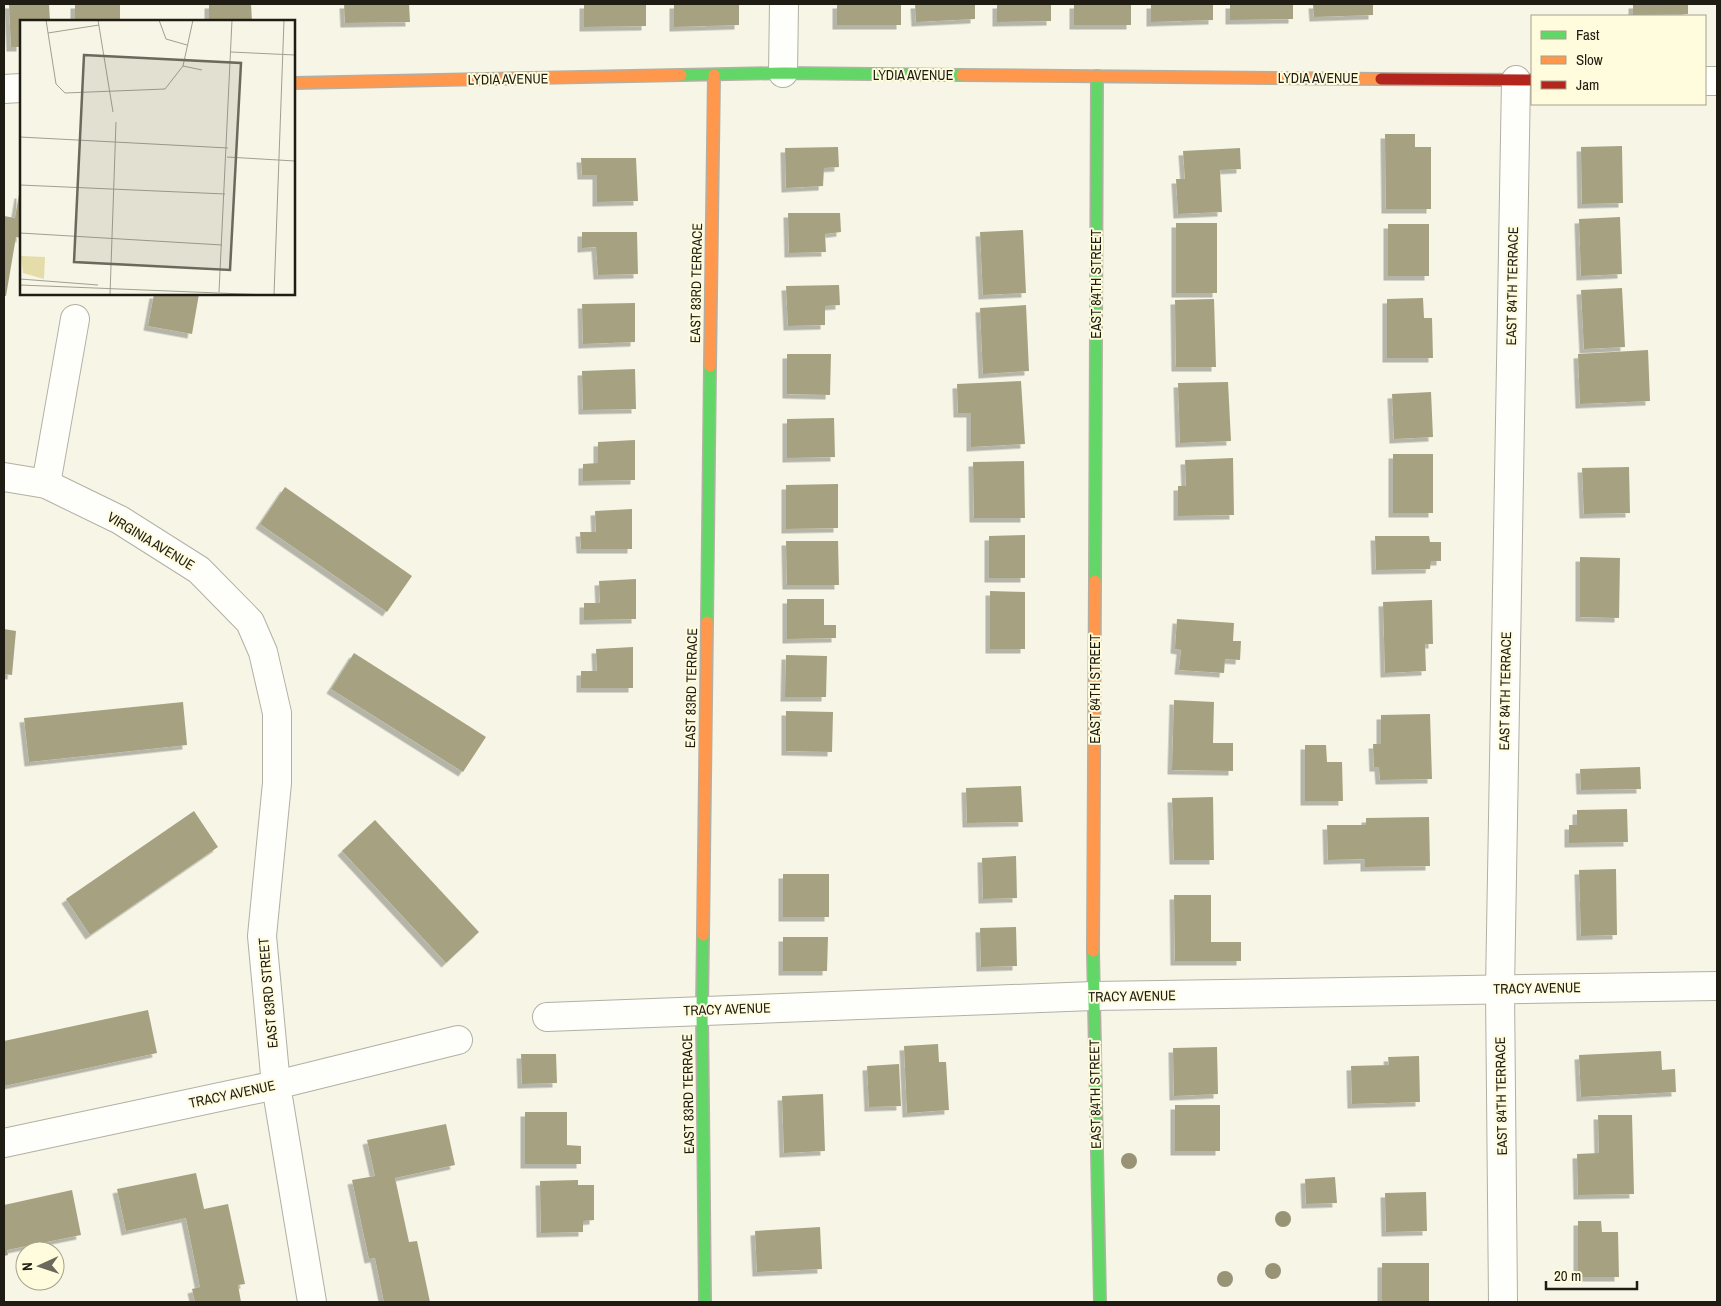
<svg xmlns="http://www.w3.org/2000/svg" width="1721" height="1306" font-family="'Archivo Narrow',sans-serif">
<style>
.building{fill:#a6a281;filter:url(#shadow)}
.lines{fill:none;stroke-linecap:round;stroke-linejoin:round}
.street-casing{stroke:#b2b0a4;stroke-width:30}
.fast-casing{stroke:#b2b0a4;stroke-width:14}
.slow-casing{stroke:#b2b0a4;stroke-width:14}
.jam-casing{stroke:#b2b0a4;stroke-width:14}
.street{stroke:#fefefb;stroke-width:28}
.fast{stroke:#63d668;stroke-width:11}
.slow{stroke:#ff974d;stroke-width:11}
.jam{stroke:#b3261e;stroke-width:11}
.tree{fill:#989374}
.labels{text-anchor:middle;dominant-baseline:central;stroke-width:4;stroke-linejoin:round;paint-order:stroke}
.street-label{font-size:14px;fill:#1f1d13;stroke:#fffbdd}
.inset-road{fill:none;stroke:#a19f91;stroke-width:1}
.view{fill:#6b695c;fill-opacity:0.15;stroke:#6b695c;stroke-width:2.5}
.inset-edge{fill:none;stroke:#1f1d13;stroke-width:2.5}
</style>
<defs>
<filter id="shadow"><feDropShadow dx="-4.5" dy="4.5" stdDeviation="0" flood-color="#0004"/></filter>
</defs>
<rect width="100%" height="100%" fill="#f7f5e5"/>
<g class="building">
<polygon points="9,4 49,4 50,21 21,21 21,47 11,47"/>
<rect x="75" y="4" width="45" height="17"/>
<polygon points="209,4 251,4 252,21 209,21"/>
<polygon points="344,4 409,4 410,22 345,23"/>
<polygon points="584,4 646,4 646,26 584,27"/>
<polygon points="674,4 739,4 739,25 674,27"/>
<rect x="837" y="4" width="64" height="21"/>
<polygon points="915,4 975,4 975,19 916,22"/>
<polygon points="997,4 1051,4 1051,21 997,22"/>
<rect x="1074" y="4" width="57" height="21"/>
<polygon points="1151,4 1213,4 1213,20 1151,22"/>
<polygon points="1230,4 1293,4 1293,19 1230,20"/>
<polygon points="1313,4 1373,4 1373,15 1314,17"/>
<polygon points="1633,4 1688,4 1688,14 1633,15"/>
<polygon points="1385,134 1415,134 1415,147 1431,147 1431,209 1386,209"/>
<polygon points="1622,146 1623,203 1582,204 1581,147"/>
<polygon points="838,147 839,167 824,168 823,186 786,188 785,148"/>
<polygon points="1240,148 1241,169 1220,170 1222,212 1178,214 1176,179 1185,179 1183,151"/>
<polygon points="581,158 636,158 638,201 597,202 597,175 582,175"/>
<polygon points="19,194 21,194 21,238 16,237 6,296 4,296 4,216 15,218"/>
<polygon points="788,213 840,213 841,232 825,234 826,252 789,253"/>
<polygon points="1620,217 1622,274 1581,276 1579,219"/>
<rect x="1176" y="223" width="41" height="70"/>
<rect x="1388" y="224" width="41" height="52"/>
<polygon points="1023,230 1026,293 983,295 980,232"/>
<polygon points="582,232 637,232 638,274 598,275 596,247 582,248"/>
<polygon points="839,285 840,305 825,306 825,325 788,326 786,286"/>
<polygon points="1622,288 1625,347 1584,349 1581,290"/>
<polygon points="154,294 199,294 192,334 148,326"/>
<polygon points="1423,298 1424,318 1432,318 1433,358 1387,358 1387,299"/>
<polygon points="1214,299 1216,367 1176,367 1175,300"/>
<polygon points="635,303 635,342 583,344 582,304"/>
<polygon points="1026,305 1029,371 983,374 980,308"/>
<polygon points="1648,350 1650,401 1580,404 1578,354"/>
<polygon points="787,354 831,354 830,395 787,394"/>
<polygon points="635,369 636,409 583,410 582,371"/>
<polygon points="1021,381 1025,444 971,447 971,413 958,413 957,384"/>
<polygon points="1228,382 1231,441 1180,443 1178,383"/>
<polygon points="1431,392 1433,437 1394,439 1392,394"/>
<polygon points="834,418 835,457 787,458 787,419"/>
<polygon points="635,440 635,480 583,481 583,464 598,463 598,442"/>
<rect x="1393" y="454" width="40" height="59"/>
<polygon points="1233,458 1234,515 1178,516 1178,486 1186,486 1185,460"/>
<polygon points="1024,461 1025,518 974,518 973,462"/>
<polygon points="1629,467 1630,513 1584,514 1582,468"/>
<polygon points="838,484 838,528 786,529 786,485"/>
<polygon points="285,487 412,576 387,612 260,524"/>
<polygon points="632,509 632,549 581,549 580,532 596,532 595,511"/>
<polygon points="1025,535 1025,578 989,578 989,536"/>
<polygon points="1375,536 1429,536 1430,542 1441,542 1441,561 1431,561 1430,569 1376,570"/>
<polygon points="786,541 838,541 839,585 787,585"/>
<polygon points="1580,557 1620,558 1619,618 1580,617"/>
<polygon points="636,579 636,619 584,620 584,603 600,603 599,581"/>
<polygon points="990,591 1025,592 1025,649 990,649"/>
<polygon points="787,599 824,599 824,625 836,625 836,638 787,639"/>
<polygon points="1432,600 1433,644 1425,644 1426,671 1385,673 1383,602"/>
<polygon points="1177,619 1234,623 1233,641 1241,641 1240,660 1225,659 1224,673 1179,670 1181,650 1175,649"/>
<polygon points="4,629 16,631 12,675 4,674"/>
<polygon points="633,647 633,688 581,688 581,671 597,671 596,649"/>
<polygon points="354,653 486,737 463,772 331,689"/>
<polygon points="786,655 827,656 826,697 785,697"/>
<polygon points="1174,700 1214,702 1213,743 1233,743 1233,771 1172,770"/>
<polygon points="183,702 187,745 29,762 24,718"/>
<polygon points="786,711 833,712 832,752 786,751"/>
<polygon points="1430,714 1432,779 1380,780 1379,767 1374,767 1373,744 1381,744 1381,715"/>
<polygon points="1305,745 1326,745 1327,762 1342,762 1343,801 1305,801"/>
<polygon points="1640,767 1641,789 1581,790 1580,769"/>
<polygon points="1021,786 1023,822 967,823 966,788"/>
<polygon points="1213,797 1214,860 1174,860 1172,798"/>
<polygon points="1627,809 1628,842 1569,843 1569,825 1577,825 1577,810"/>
<polygon points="194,811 218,847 90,935 66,899"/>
<polygon points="1429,817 1430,866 1365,867 1365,859 1328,860 1327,825 1366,825 1366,818"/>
<polygon points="375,820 479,932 446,963 342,851"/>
<polygon points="1016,856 1017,898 983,899 982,858"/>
<polygon points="1616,869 1617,935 1581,936 1579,870"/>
<rect x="783" y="874" width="46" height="43"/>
<polygon points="1174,895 1211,895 1211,942 1241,942 1241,961 1175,961"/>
<polygon points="1016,927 1017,966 981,967 980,928"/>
<polygon points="783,937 828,937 827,971 783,971"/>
<polygon points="148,1010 157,1053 4,1086 4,1041"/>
<polygon points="938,1044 939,1062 946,1062 949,1110 907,1113 904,1046"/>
<polygon points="1217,1047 1218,1094 1174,1096 1173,1048"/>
<polygon points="1661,1051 1662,1070 1675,1069 1676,1092 1581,1097 1579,1055"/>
<polygon points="521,1054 556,1054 557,1083 522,1084"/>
<polygon points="1419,1056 1420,1102 1352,1104 1351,1066 1389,1065 1388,1057"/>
<polygon points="899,1064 901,1106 869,1107 867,1066"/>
<polygon points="823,1094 825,1151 784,1153 782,1096"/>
<rect x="1175" y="1105" width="45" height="46"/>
<polygon points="525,1112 567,1112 567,1145 581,1146 581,1164 525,1164"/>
<polygon points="1598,1115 1632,1115 1634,1194 1578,1195 1577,1154 1599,1153"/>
<polygon points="446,1124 455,1165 395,1178 409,1242 417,1241 430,1302 384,1302 375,1258 369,1259 352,1180 375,1176 367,1140"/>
<polygon points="196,1173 204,1209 228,1204 245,1284 238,1285 241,1302 195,1302 192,1289 200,1287 186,1218 126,1231 117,1189"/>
<polygon points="1335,1177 1337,1203 1306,1204 1305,1179"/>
<polygon points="578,1180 578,1185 594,1185 594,1220 583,1221 583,1232 541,1233 540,1181"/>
<polygon points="72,1190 81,1235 7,1250 8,1255 4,1256 4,1205"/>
<polygon points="1426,1192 1427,1231 1386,1232 1385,1193"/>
<polygon points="1578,1221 1601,1221 1602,1232 1618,1232 1619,1277 1578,1277"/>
<polygon points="820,1227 822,1269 757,1272 755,1231"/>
<rect x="1382" y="1263" width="47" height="39"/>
</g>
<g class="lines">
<g class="street-casing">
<g id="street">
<polyline points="783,73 784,4"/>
<polyline points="1705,81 1717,81"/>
<polyline points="4,89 21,88"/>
<polyline points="4,477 46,484 120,520 199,570 250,622 263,652 277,713 277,783 262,936 276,1085 312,1302"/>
<polyline points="46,484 75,319"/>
<polyline points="547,1017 1093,996 1717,986"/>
<polyline points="4,1143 276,1085 458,1040"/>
<polyline points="1503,1302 1500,989 1516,80"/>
</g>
</g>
<g class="fast-casing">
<g id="fast">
<polyline points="681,75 783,73 962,75"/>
<polyline points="1095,581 1097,76"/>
<polyline points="707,622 710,366"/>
<polyline points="703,935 702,1010 705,1302"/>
<polyline points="1093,951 1100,1302"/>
</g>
</g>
<g class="slow-casing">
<g id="slow">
<polyline points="962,75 1381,79"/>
<polyline points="294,83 681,75"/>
<polyline points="710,366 714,75"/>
<polyline points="703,935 707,622"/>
<polyline points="1093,951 1095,581"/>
</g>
</g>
<g class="jam-casing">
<polyline id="jam" points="1381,79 1532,80"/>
</g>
<use href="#street" class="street"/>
<use href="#fast" class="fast"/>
<use href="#slow" class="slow"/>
<use href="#jam" class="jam"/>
</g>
<g class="tree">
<circle cx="1129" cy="1161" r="8"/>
<circle cx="1283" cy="1219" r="8"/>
<circle cx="1273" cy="1271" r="8"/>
<circle cx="1225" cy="1279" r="8"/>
</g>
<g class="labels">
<g class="street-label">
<text x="913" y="75">LYDIA AVENUE</text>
<text x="1318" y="78">LYDIA AVENUE</text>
<text transform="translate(508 79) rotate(-1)">LYDIA AVENUE</text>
<text transform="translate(696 283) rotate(-89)">EAST 83RD TERRACE</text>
<text transform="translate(1096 284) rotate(-90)">EAST 84TH STREET</text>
<text transform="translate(1512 286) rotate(-89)">EAST 84TH TERRACE</text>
<text transform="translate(151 541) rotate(31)">VIRGINIA AVENUE</text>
<text transform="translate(691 688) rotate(-89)">EAST 83RD TERRACE</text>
<text transform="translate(1095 689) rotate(-90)">EAST 84TH STREET</text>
<text transform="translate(1505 691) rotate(-89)">EAST 84TH TERRACE</text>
<text transform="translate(1537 988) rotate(-1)">TRACY AVENUE</text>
<text transform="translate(268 993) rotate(-95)">EAST 83RD STREET</text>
<text transform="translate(1132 996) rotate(-1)">TRACY AVENUE</text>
<text transform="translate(727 1009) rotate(-2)">TRACY AVENUE</text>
<text transform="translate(232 1094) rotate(-12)">TRACY AVENUE</text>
<text transform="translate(688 1094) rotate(-91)">EAST 83RD TERRACE</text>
<text transform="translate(1095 1094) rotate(-91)">EAST 84TH STREET</text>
<text transform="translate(1501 1096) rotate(-91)">EAST 84TH TERRACE</text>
</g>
</g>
<g transform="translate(20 20)">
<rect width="275" height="275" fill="#f7f5e5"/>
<path d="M1,236L25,237L24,259L3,253Z" fill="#e4dca9"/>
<path class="inset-road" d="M26,0L36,64L45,73L145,69L163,46L173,0M78,0L93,92M139,0L146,19L167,25M28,13L79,5M211,32L275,35M163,46L182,50M0,117L208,128M207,137L275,141M0,165L205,174M0,213L202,225M0,259L78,265M0,265L248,275M199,272L212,0M90,275L96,102M254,275L264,0"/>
<path class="view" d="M64,35L221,43L210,250L54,242Z"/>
<rect width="275" height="275" class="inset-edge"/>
</g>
<rect width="1721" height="1306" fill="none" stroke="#1f1d13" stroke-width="10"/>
<rect x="1531" y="15" width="175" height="90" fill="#fffbdd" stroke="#a5a28c"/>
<rect x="1541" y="31" width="25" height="8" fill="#63d668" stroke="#a5a28c"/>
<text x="1576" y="40" font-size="15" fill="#1f1d13">Fast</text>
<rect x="1541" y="56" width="25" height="8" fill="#ff974d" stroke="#a5a28c"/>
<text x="1576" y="65" font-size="15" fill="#1f1d13">Slow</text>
<rect x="1541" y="81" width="25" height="8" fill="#b3261e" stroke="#a5a28c"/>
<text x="1576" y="90" font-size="15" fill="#1f1d13">Jam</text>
<g transform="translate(40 1266) rotate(267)"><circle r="24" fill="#fffbdd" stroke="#a5a28c"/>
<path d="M0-4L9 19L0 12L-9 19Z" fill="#6b695c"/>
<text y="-8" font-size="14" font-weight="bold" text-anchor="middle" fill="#1f1d13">N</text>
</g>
<path d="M1546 1281v8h91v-8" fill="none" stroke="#1f1d13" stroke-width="2.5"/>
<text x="1554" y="1281" font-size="15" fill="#1f1d13" stroke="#fffbdd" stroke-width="4" paint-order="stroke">20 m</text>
</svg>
